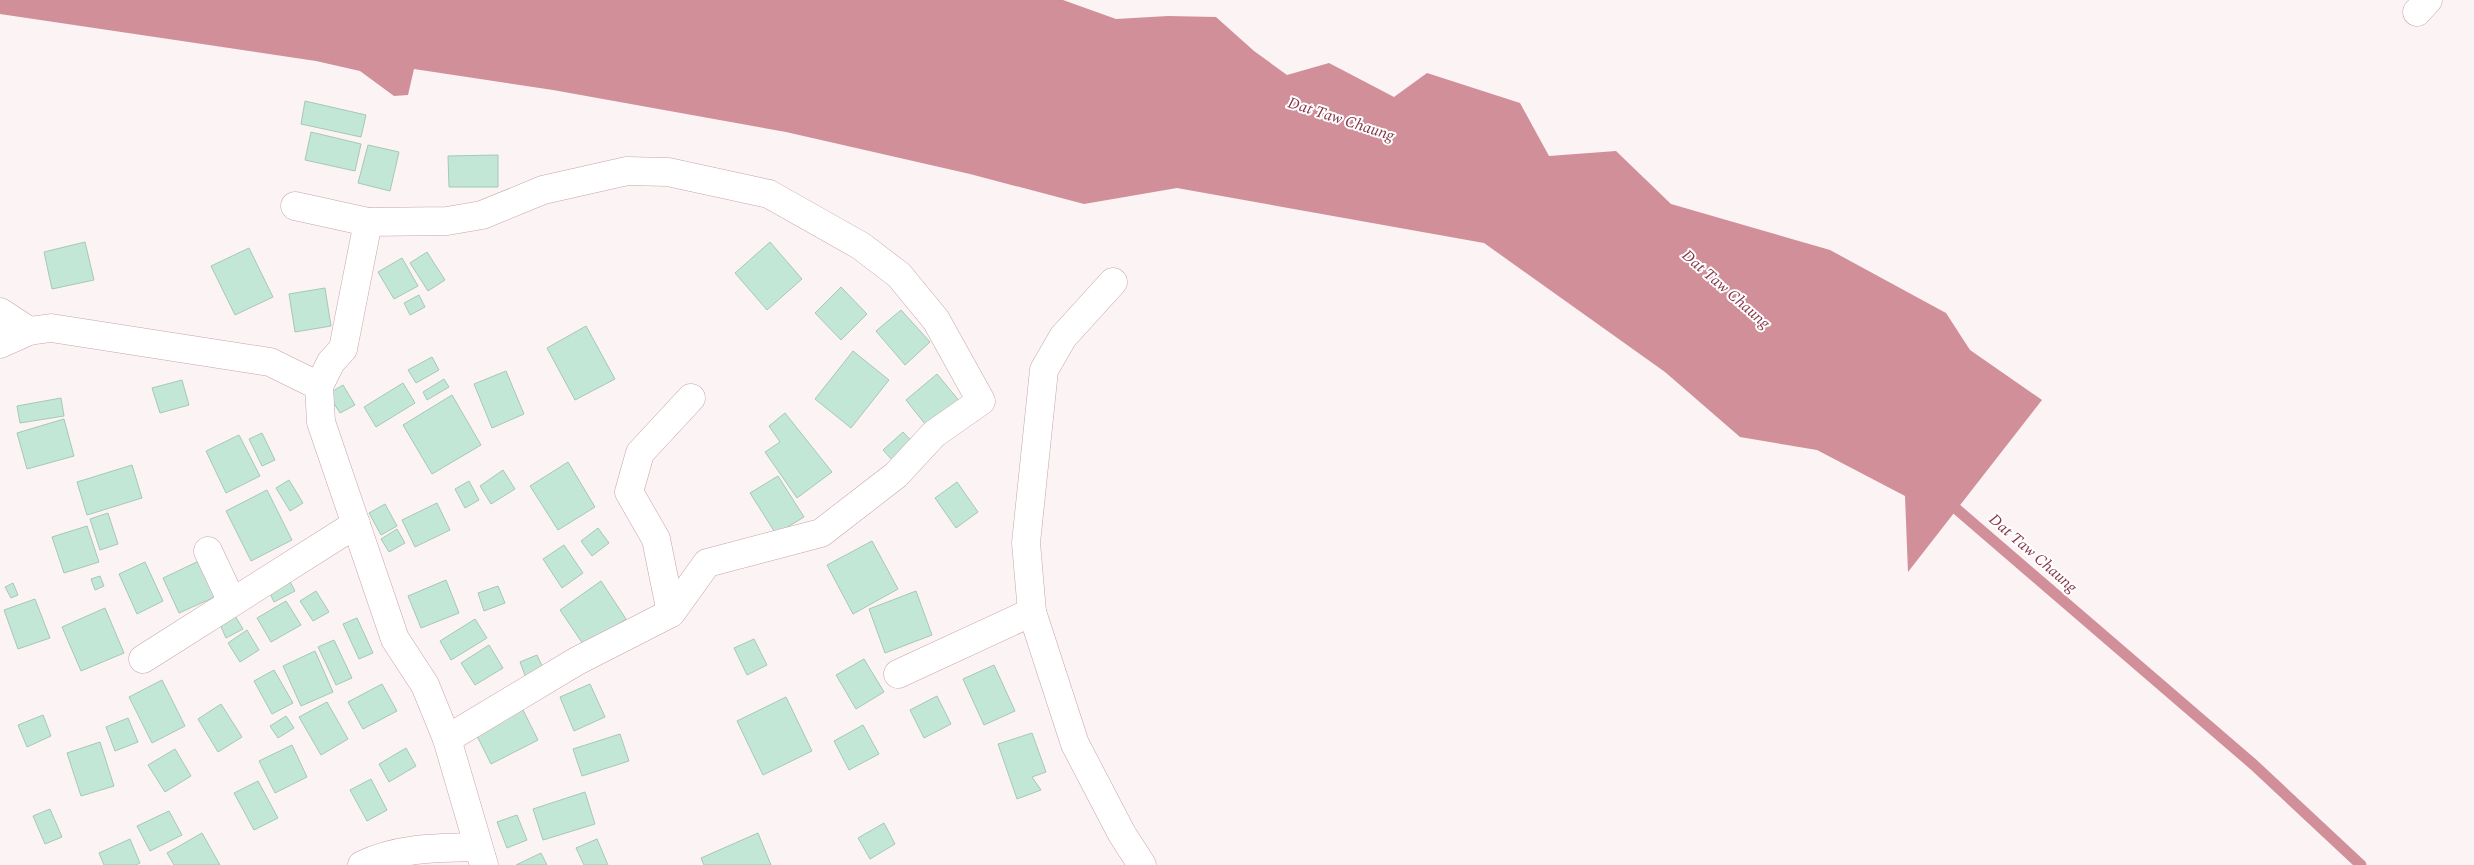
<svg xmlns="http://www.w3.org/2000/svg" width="2474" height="865" font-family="Spectral,serif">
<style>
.water{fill:#d18f9a}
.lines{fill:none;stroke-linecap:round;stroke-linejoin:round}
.stream{stroke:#d18f9a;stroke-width:11}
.building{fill:#c3e7d7;stroke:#a5c8b9}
.street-casing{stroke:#c8a4a9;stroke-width:29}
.street{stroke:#fff;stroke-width:28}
.labels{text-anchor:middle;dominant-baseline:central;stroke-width:4;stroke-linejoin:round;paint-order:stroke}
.water-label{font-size:16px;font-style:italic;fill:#863648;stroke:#fff}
</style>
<rect width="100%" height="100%" fill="#fbf3f4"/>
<polygon class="water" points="0,0 1063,0 1116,19 1168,16 1216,17 1254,51 1287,75 1329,63 1394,97 1427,73 1520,103 1549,156 1616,151 1671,204 1830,250 1946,313 1970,350 2042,400 1908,572 1905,496 1817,450 1740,437 1665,372 1484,243 1177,188 1084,204 970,174 786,132 553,90 414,69 408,95 394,96 360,71 316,61 0,14"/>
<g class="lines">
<polyline class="stream" points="1946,500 2254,765 2361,865"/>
</g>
<g class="building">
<polygon points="305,101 366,115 361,137 301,124"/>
<polygon points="311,132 361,144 355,171 305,160"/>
<polygon points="368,145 399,152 390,191 358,183"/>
<polygon points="498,155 498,187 449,187 448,156"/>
<polygon points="85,242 94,280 52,289 44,252"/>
<polygon points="770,242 802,279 767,310 735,273"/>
<polygon points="249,248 273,297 235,315 211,266"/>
<polygon points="427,252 445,280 428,291 410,263"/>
<polygon points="402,258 418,286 394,299 378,272"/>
<polygon points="841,287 867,314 841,340 815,313"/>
<polygon points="325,288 331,326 295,332 289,294"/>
<polygon points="419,295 425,307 410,315 404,303"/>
<polygon points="901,310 930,342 905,365 876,331"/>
<polygon points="586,326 615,379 575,400 547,348"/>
<polygon points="853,351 889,380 851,428 815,399"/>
<polygon points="432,357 439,370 416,383 408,370"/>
<polygon points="506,371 524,414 492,428 474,384"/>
<polygon points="937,374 965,408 933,434 906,400"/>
<polygon points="444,379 449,387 427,400 423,392"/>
<polygon points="182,380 189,405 160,413 152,388"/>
<polygon points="403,383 415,403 376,427 364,407"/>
<polygon points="343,385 355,405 340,413 328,394"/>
<polygon points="452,395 481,445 432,474 403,425"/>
<polygon points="61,398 64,416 20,423 17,406"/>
<polygon points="785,413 832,472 797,498 765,452 780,442 769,426"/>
<polygon points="64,419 74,456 27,469 17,433"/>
<polygon points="903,432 923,453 903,472 883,450"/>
<polygon points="262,433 275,460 262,466 249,439"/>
<polygon points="239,435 260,476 226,493 206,451"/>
<polygon points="568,462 595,507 558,530 530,486"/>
<polygon points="132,465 142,498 87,515 77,482"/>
<polygon points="503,470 515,489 491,504 480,486"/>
<polygon points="778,476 804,517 776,534 750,493"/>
<polygon points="289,480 303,503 290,511 276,488"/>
<polygon points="469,481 479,500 465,508 455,489"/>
<polygon points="957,482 978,512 956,528 935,498"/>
<polygon points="267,490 292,540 251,561 226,511"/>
<polygon points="437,503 450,530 415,547 402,520"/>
<polygon points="385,504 397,526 381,535 369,513"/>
<polygon points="108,513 118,544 100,550 90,519"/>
<polygon points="87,526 99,562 64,573 52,537"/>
<polygon points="598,528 609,543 592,556 581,541"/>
<polygon points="397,529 405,543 389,552 381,539"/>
<polygon points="872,541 898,589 853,614 827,565"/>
<polygon points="564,545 583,573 562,588 543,559"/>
<polygon points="201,560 217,596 179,613 163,578"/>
<polygon points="145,562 163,601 137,614 119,574"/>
<polygon points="100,576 104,586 95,590 91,579"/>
<polygon points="287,576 295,591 274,602 267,587"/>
<polygon points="446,580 459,613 421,628 408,596"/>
<polygon points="601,581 626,619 585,647 560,610"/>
<polygon points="13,583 18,595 11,598 5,587"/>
<polygon points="498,586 505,603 484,611 478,593"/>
<polygon points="316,591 329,612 313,621 300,601"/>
<polygon points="916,591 932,635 885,653 869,609"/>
<polygon points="35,599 50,638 18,649 4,610"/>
<polygon points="286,601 301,625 271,642 257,618"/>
<polygon points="105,608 124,653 81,671 62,627"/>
<polygon points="234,614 243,629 226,638 219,622"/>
<polygon points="357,618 373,653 359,659 343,624"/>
<polygon points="475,619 487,638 451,660 440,641"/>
<polygon points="247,630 259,650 240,662 228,643"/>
<polygon points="754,639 767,665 747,675 734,648"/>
<polygon points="334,640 352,678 336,685 318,647"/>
<polygon points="489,645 503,668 475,685 461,663"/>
<polygon points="315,651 333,692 301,706 283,666"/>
<polygon points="537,655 544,670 526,678 520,662"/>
<polygon points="864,659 884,692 856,709 836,675"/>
<polygon points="994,665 1015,711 984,725 963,679"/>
<polygon points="274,670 293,703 272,714 254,681"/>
<polygon points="162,680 185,726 152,743 129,697"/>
<polygon points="382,684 397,711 363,729 348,702"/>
<polygon points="590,684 605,717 574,731 560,697"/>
<polygon points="937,696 951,724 924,738 910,710"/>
<polygon points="786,697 812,751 763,775 737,721"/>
<polygon points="327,702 348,739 321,755 299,717"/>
<polygon points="221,704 242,737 218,752 198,719"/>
<polygon points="520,704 538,740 491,764 473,728"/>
<polygon points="43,715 51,736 27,747 18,725"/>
<polygon points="286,716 294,728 278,738 270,726"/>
<polygon points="128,718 138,742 115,751 106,727"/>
<polygon points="863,725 879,754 849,770 834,741"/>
<polygon points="1032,733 1046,772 1032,777 1041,790 1017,799 998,744"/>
<polygon points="620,734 629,761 582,776 573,749"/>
<polygon points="100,742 114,786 81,796 67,753"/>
<polygon points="292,745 307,777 275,793 259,761"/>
<polygon points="406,748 416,766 389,782 379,764"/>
<polygon points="175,749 191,776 165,792 148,765"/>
<polygon points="371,779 387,810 367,821 350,790"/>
<polygon points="258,781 278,818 254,830 234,793"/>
<polygon points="585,792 595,824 543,840 533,809"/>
<polygon points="50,809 62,837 45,844 33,816"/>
<polygon points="169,811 182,835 150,851 137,826"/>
<polygon points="517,815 527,840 507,848 497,822"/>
<polygon points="884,823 895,844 870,859 858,838"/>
<polygon points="202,833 220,865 174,865 167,853"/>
<polygon points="758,833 771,865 704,865 701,858"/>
<polygon points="130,839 140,863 136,865 104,865 99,853"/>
<polygon points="597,839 608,865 584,865 576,848"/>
<polygon points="541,853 547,865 516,865"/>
</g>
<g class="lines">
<g class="street-casing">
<g id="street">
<polyline points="2417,12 2428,0"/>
<polyline points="295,206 368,222 447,221 482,215 543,190 627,171 668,172 769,194 861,246 899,275 936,320 981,401 934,434 896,475 821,533 707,563 671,613 577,661 447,739"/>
<polyline points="1113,282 1063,337 1044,370 1026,543 1032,612 1075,744 1122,834 1142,865"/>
<polyline points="0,312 29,331 51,328 270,362 319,386 321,422 395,639 425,685 447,739 484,865"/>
<polyline points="0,344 29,331"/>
<polyline points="319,386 331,362 343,349 368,222"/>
<polyline points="208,551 232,602"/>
<polyline points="671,613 656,539 629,492 640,453 691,398"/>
<polyline points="143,659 356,524"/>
<polyline points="898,674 1032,612"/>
<path d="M362,865C399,847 438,848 478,847"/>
</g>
</g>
<use href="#street" class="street"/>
</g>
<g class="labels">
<g class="water-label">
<text transform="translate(1341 119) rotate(18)">Dat Taw Chaung</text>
<text transform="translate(1726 289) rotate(41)">Dat Taw Chaung</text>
<text transform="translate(2033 553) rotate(41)">Dat Taw Chaung</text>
</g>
</g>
</svg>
